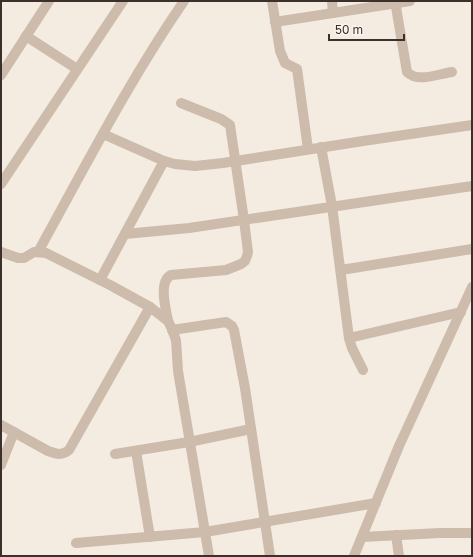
<svg xmlns="http://www.w3.org/2000/svg" width="473" height="557" font-family="'Golos Text',sans-serif">
<style>
.lines{fill:none;stroke-linecap:round;stroke-linejoin:round}
.minor{stroke:#cdbbac;stroke-width:10}
</style>
<rect width="100%" height="100%" fill="#f4ebe1"/>
<g class="lines">
<g class="minor">
<polyline points="272,1 280,51 285,63 297,69 308,149"/>
<polyline points="332,1 333,13"/>
<path d="M395,1L407,72C418,83 438,74 452,72"/>
<polyline points="275,22 410,1"/>
<polyline points="26,36 77,69"/>
<polyline points="1,75 49,1"/>
<polyline points="103,134 164,161 175,164 195,166 223,163 363,141 472,125"/>
<polyline points="321,147 332,206 349,338 352,348 363,370"/>
<polyline points="1,184 123,1"/>
<polyline points="125,234 189,228 472,186"/>
<polyline points="1,252 18,258 24,258 34,252 46,253 110,285 150,307 168,321 171,327 176,340 178,371 209,556"/>
<path d="M38,252C85,167 129,81 184,1"/>
<polyline points="341,270 472,249"/>
<polyline points="100,280 164,161"/>
<path d="M168,321C166,309 158,282 171,275L226,270L241,264L245,261L247,256L248,252L244,220L230,125L221,119L181,103"/>
<polyline points="172,330 226,322 232,326 234,330 245,388 270,556"/>
<polyline points="349,338 461,312"/>
<path d="M1,425L48,451C56,454 62,456 69,450L150,307"/>
<polyline points="136,451 150,537"/>
<polyline points="115,454 189,442 251,429"/>
<polyline points="1,465 14,432"/>
<polyline points="396,535 399,556"/>
<polyline points="362,537 440,533 472,533"/>
<polyline points="76,543 205,532 376,503"/>
<polyline points="354,556 399,446 472,287"/>
</g>
</g>
<rect width="473" height="557" fill="none" stroke="#3b302b" stroke-width="4"/>
<path d="M329 34v6h75v-6" fill="none" stroke="#3b302b" stroke-width="2"/>
<text x="335" y="34" font-size="12" fill="#3b302b" stroke="#fbf5ee" stroke-width="3" paint-order="stroke">50 m</text>
</svg>
